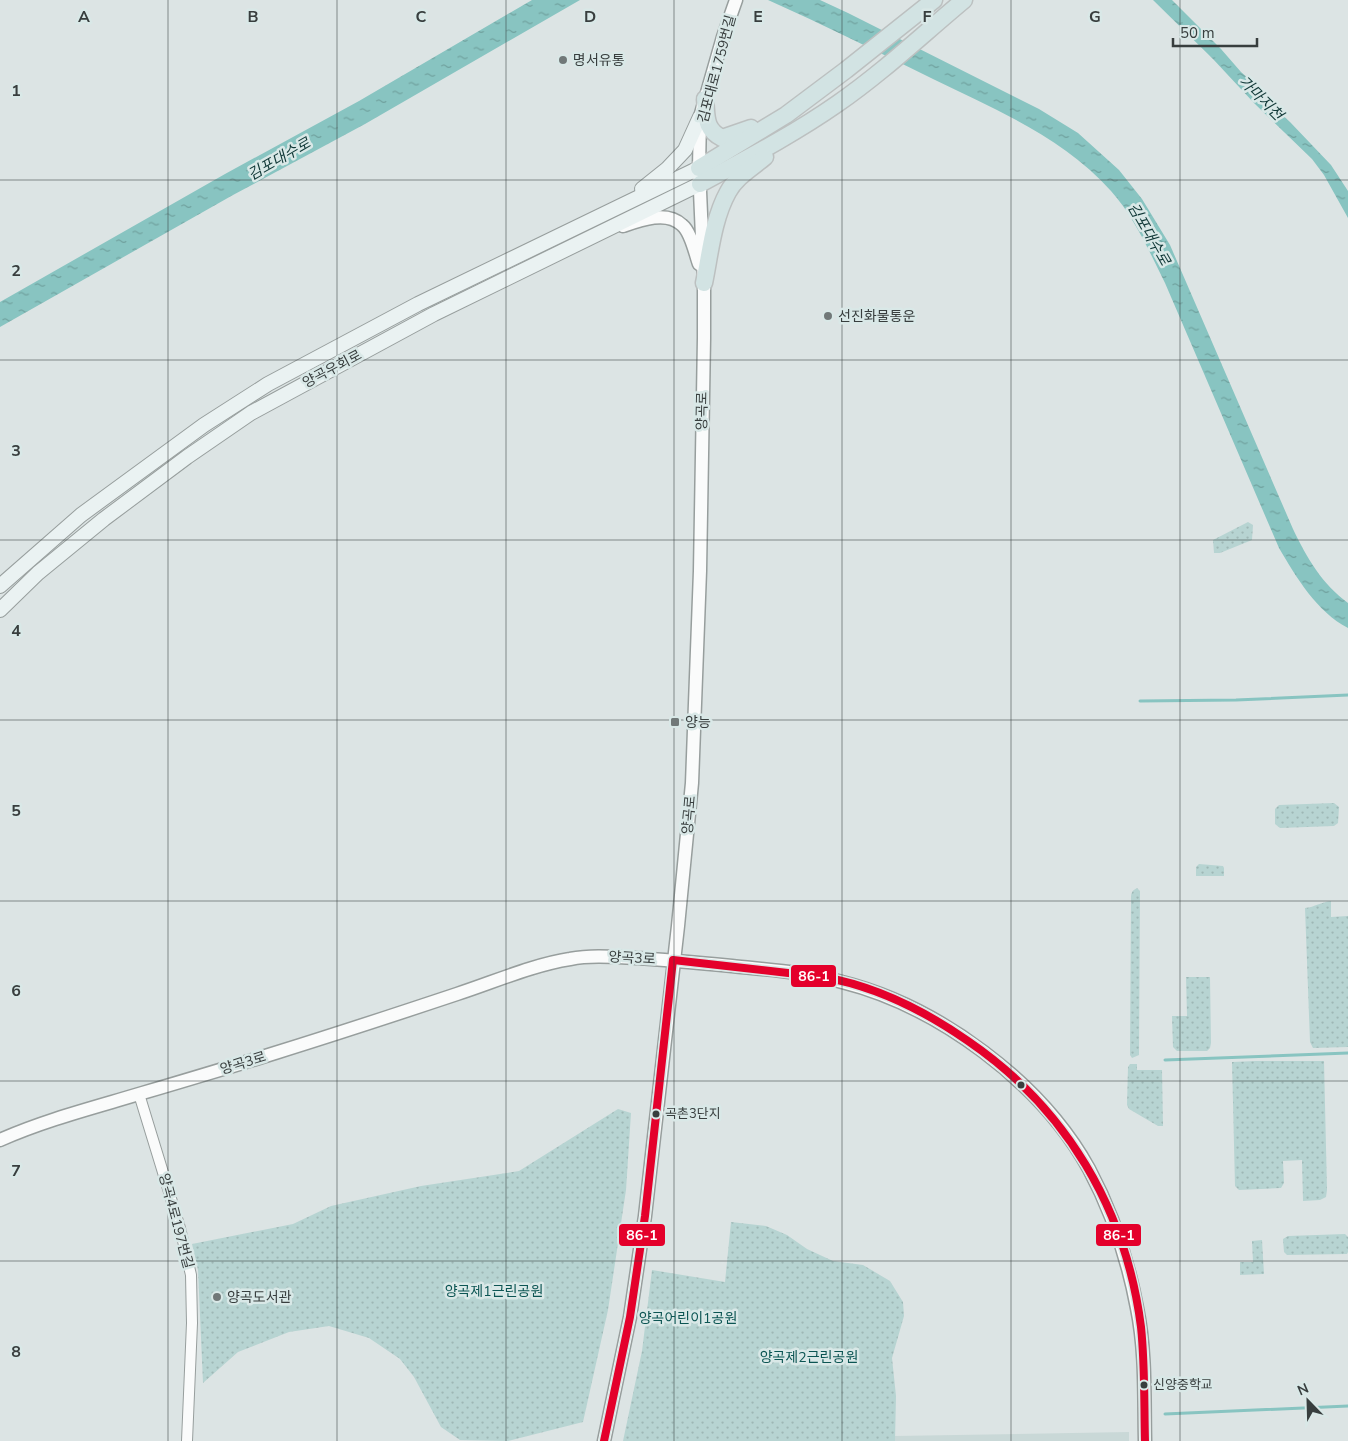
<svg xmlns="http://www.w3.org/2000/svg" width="1348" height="1441" font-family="'Nunito Sans','Noto Sans KR',sans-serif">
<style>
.built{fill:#c9d8d7}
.park{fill:url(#park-dots)}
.water{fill:url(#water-ripples)}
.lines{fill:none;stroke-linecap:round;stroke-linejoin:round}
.stream{stroke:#88c4c1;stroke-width:3}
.minor-casing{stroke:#979e9d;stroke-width:12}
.tertiary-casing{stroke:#979e9d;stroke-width:15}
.secondary-casing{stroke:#979e9d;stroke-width:16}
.trunk-casing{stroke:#bcc0c0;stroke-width:19}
.minor{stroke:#fafbfb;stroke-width:10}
.tertiary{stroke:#fafbfb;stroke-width:12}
.secondary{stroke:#eaf2f2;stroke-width:14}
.trunk{stroke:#d2e3e3;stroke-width:16}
.bus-1-casing{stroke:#d9e8e7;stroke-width:11}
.bus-1{stroke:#e4002b;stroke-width:8}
.grid{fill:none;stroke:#383e3e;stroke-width:1;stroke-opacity:0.55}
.poi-dot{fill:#717878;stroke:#d9e8e7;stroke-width:2}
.bus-dot{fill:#383e3e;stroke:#d9e8e7;stroke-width:2}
.labels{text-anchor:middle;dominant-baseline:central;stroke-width:5;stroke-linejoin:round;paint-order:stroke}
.bus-label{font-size:13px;fill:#383e3e;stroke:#d9e8e7;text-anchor:start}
.poi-label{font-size:14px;fill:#383e3e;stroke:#d9e8e7;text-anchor:start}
.street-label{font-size:14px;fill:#383e3e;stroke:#d9e8e7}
.park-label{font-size:14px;fill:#0c5553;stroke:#d9e8e7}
.water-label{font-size:15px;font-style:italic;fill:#103837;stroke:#d9e8e7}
.grid-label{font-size:16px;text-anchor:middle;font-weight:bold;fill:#383e3e;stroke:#d9e8e7;stroke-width:5;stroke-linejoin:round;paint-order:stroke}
.line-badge{stroke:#d9e8e7;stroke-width:2}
.badge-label{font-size:14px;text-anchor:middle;font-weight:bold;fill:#fff}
</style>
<defs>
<pattern id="park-dots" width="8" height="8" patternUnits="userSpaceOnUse" patternTransform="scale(1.25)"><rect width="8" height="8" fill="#b7d4d2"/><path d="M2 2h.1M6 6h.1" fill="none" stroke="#9eb7b5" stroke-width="1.8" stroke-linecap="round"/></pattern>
<pattern id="water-ripples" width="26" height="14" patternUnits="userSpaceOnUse" patternTransform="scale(1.25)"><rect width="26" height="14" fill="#88c4c1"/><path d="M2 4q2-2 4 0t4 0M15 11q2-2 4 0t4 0" fill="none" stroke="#70a19e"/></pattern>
</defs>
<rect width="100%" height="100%" fill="#dce4e4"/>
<polygon class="built" points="1129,1432 1129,1441 895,1441 895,1436"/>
<g class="park">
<polygon points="1248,522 1253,525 1252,540 1220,553 1214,553 1213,540"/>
<polygon points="1334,803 1339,807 1338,823 1334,826 1280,828 1275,824 1275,809 1279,805"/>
<polygon points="1199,864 1223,866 1224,868 1224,876 1196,876 1196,867"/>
<path d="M1137,888L1140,891L1139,1055L1132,1058L1130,1055L1131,900C1131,894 1131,891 1137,888Z"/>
<path d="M1331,901V917L1348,916V1047L1313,1048L1310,1042L1305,908C1315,907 1321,902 1331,901Z"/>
<polygon points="1186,977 1210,977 1211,1043 1210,1048 1207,1051 1177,1051 1173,1047 1172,1016 1187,1016"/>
<polygon points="1256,1061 1324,1061 1327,1190 1326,1197 1320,1200 1303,1201 1302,1160 1283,1161 1284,1183 1281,1188 1239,1190 1235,1186 1232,1062"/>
<polygon points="1130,1064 1137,1064 1137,1070 1162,1070 1163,1126 1158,1126 1129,1109 1127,1105 1128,1067"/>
<polygon points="618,1109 631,1113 626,1190 608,1310 583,1422 508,1441 460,1440 441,1427 414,1377 400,1359 369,1338 329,1326 289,1332 238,1352 203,1383 198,1270 192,1244 293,1224 331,1206 421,1186 519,1171"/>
<polygon points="731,1222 766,1226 787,1235 807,1249 833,1261 863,1265 890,1281 903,1302 904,1316 892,1358 896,1396 895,1441 623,1441 642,1351 652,1270 725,1282"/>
<polygon points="1345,1234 1348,1237 1348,1252 1347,1254 1287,1255 1284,1252 1283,1239 1288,1236"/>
<polygon points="1262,1240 1264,1274 1240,1275 1240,1262 1253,1262 1252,1241"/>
</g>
<g class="water">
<polygon points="532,0 580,0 365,124 233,195 0,327 0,302 225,174 359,101"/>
<path d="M768,0H820L848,13L1039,109L1078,133L1119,170L1142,199L1170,245L1293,529C1307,558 1322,584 1348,603V628C1317,612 1296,577 1279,548L1165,283C1149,251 1135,218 1111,191C1063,137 996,110 933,79C878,52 824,25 768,0Z"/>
<polygon points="1153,0 1172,0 1221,49 1241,72 1274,101 1276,109 1290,122 1331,165 1348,191 1348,218 1324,175 1312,159 1254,103 1213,59"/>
</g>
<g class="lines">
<g class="stream">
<polyline points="1140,701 1236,700 1348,695"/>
<polyline points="1165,1060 1348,1053"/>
<polyline points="1165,1414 1348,1406"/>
</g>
<g class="minor-casing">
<polyline id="minor" points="139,1094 180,1228 191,1275 192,1323 187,1441"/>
</g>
<g class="tertiary-casing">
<g id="tertiary">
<path d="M623,226C640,220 667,210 682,225C691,232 695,253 699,264"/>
<path d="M0,1140C36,1124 74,1113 112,1102C166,1086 221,1070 275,1053C336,1034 397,1014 457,994C494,982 532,965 570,959C592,955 614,957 636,958C668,960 700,963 732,966C769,970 806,972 842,982C938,1006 1041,1082 1089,1169C1112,1212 1128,1260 1137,1308C1146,1352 1144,1397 1145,1441"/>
<polyline points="604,1441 630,1317 645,1216 678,926 692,783 700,571 704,338 704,283 699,168 700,117 723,37 736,0"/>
</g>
</g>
<g class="secondary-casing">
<g id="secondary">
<polyline points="642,189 667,169 685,150 700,117"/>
<polyline points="0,586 81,515 204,425 268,384 418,304 699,168"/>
<polyline points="0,610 38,573 104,519 187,457 251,413 434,314 700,184"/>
</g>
</g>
<g class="trunk-casing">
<g id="trunk">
<path d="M705,99C707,116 704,129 722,138L751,128"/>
<polyline points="699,168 786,115 846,70 934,0"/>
<path d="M700,184C746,159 794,134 837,104C882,73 922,35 964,0"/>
<path d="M704,283C710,254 713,219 728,192C736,177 752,168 765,157"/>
</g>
</g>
<use href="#minor" class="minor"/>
<use href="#tertiary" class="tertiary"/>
<use href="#secondary" class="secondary"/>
<use href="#trunk" class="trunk"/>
<g class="bus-1-casing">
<path id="bus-1" d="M604,1441L630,1317L645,1216L673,960L823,977C875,986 925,1011 968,1041C1066,1108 1126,1209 1141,1327C1145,1365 1144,1403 1145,1441"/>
</g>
<use href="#bus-1" class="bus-1"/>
</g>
<path class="grid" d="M168,0V1441M337,0V1441M506,0V1441M674,0V1441M842,0V1441M1011,0V1441M1180,0V1441M0,180H1348M0,360H1348M0,540H1348M0,720H1348M0,901H1348M0,1081H1348M0,1261H1348"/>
<g class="poi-dot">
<circle cx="563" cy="60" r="5"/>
<circle cx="828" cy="316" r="5"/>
<rect x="670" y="717" width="10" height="10" rx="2.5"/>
<circle cx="217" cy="1297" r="5"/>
</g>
<g class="bus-dot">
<circle cx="1021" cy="1085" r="4.5"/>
<circle cx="656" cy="1114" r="4.5"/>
<circle cx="1144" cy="1385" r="4.5"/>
</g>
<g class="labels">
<g class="bus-label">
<text x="665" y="1114">곡촌3단지</text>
<text x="1153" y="1385">신양중학교</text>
</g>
<g class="poi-label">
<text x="573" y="60">명서유통</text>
<text x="838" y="316">선진화물통운</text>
<text x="685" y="722">양능</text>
<text x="227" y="1297">양곡도서관</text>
</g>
<g class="street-label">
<text transform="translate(717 69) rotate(-75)">김포대로1759번길</text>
<text transform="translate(332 369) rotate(-28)">양곡우회로</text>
<text transform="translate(702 411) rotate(-89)">양곡로</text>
<text transform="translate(689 815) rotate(-85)">양곡로</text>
<text transform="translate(632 958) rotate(3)">양곡3로</text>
<text transform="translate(243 1063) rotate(-17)">양곡3로</text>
<text transform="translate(176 1221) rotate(75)">양곡4로197번길</text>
</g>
<g class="park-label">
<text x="494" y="1291">양곡제1근린공원</text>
<text x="688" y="1318">양곡어린이1공원</text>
<text x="809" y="1357">양곡제2근린공원</text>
</g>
<g class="water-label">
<text transform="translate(1261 98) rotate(45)">가마지천</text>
<text transform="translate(279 159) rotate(-30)">김포대수로</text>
<text transform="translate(1149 234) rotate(60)">김포대수로</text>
</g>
</g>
<g class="grid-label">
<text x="84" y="22">A</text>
<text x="253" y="22">B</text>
<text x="421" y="22">C</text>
<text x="590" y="22">D</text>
<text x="758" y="22">E</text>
<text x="927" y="22">F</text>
<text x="1095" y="22">G</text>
<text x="16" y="96">1</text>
<text x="16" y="276">2</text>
<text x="16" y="456">3</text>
<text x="16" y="636">4</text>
<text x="16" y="816">5</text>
<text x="16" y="996">6</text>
<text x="16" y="1176">7</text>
<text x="16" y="1357">8</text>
</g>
<g class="line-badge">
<rect x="790" y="964" width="47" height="24" rx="5" fill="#e4002b"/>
<rect x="1095" y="1223" width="47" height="24" rx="5" fill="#e4002b"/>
<rect x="618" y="1223" width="48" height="24" rx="5" fill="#e4002b"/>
</g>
<g class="badge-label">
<text x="814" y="981">86-1</text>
<text x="1119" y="1240">86-1</text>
<text x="642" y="1240">86-1</text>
</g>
<g transform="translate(1308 1401) rotate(337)" stroke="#d9e8e7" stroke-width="4" paint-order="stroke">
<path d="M0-4L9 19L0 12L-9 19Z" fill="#383e3e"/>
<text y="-8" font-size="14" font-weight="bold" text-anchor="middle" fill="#383e3e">N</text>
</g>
<path d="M1173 38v8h84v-8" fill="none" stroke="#383e3e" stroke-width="2.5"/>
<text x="1180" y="38" font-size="15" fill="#383e3e" stroke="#d9e8e7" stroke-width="4" paint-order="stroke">50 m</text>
</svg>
